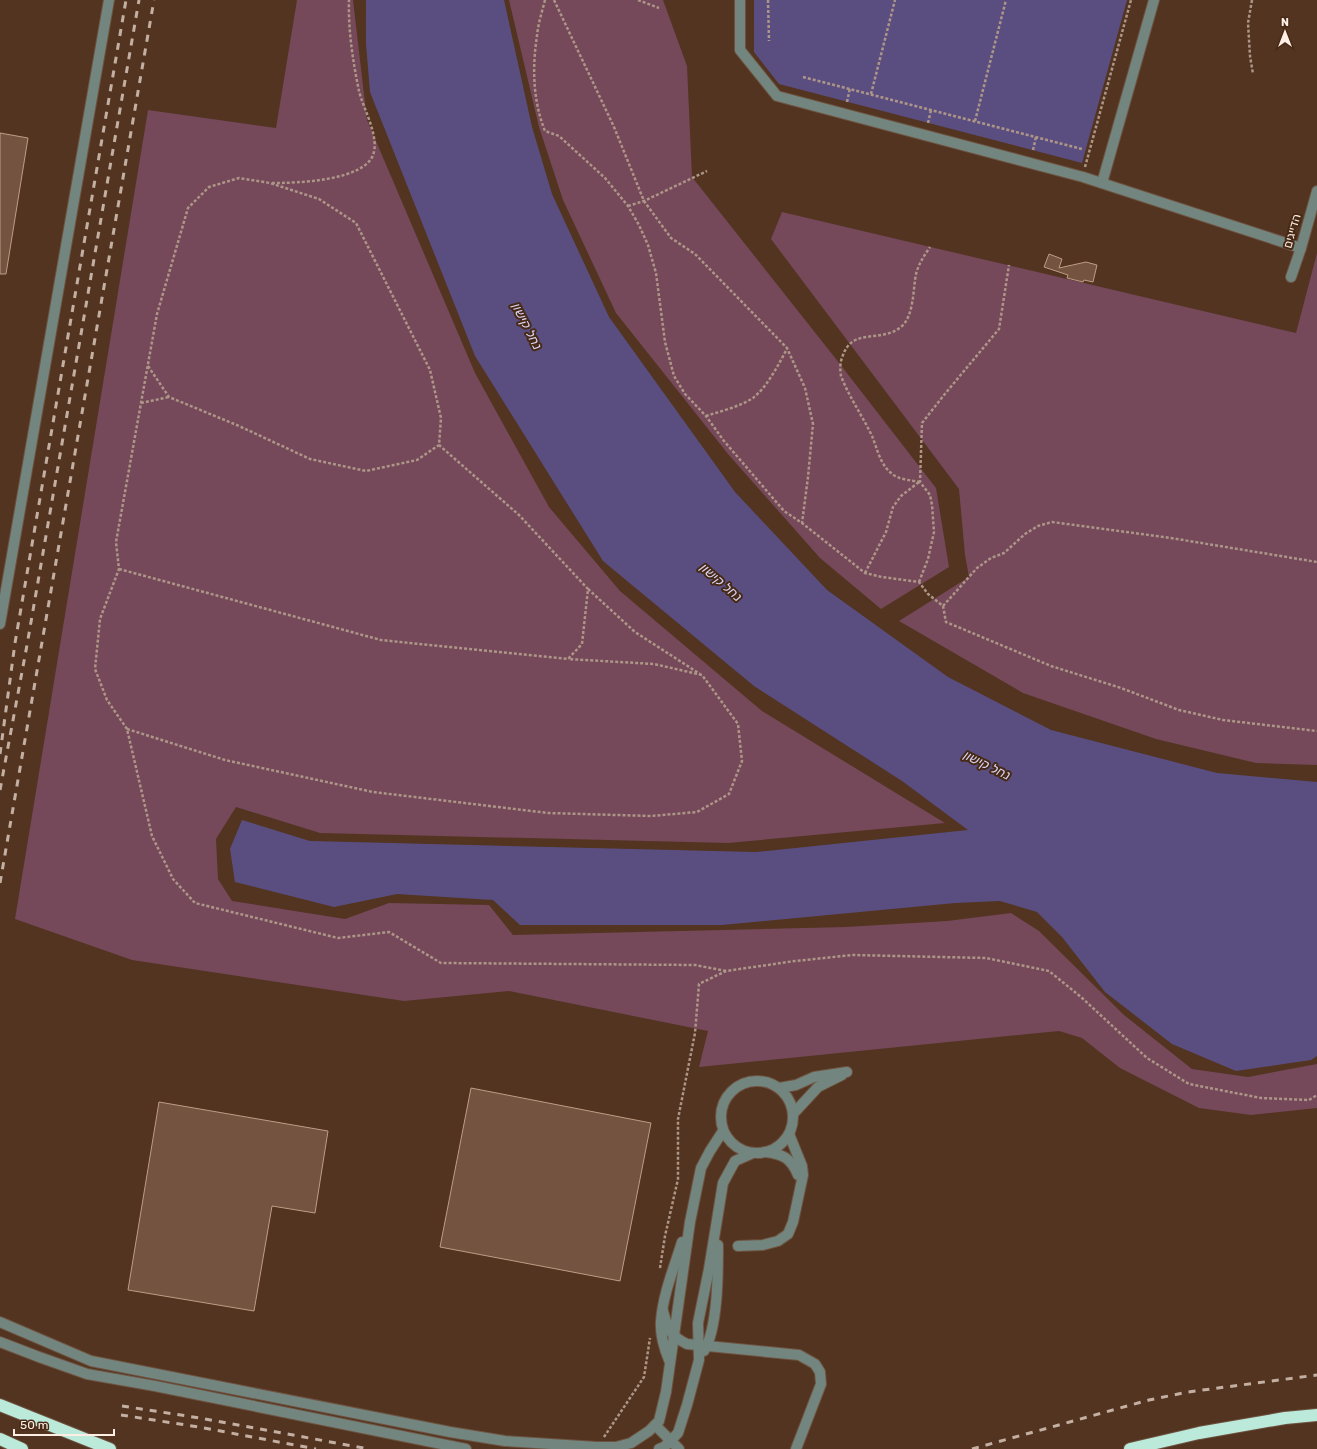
<svg xmlns="http://www.w3.org/2000/svg" width="1317" height="1449" font-family="Rubik,'Noto Sans Hebrew',sans-serif">
<style>
.green{fill:#75485a}
.water{fill:#5a4e81}
.building{fill:#745440;stroke:#bf9c85}
.lines{fill:none;stroke-linecap:round;stroke-linejoin:round}
.minor-casing{stroke:#6e523f;stroke-width:12}
.highway-casing{stroke:#6e523f;stroke-width:14}
.path{stroke:#ad9687;stroke-width:2.5;stroke-dasharray:3 2;stroke-linecap:butt}
.minor{stroke:#72857f;stroke-width:10}
.highway{stroke:#bbeadb;stroke-width:12}
.rail{stroke:#c4b0a2;stroke-width:3;stroke-dasharray:7 7;stroke-linecap:butt}
.labels{text-anchor:middle;dominant-baseline:central;stroke-width:4;stroke-linejoin:round;paint-order:stroke}
.street-label{font-size:12px;fill:#feeee4;stroke:#472a16}
.water-label{font-size:13px;font-style:italic;fill:#d8d2f3;stroke:#472a16}
</style>
<rect width="100%" height="100%" fill="#523420"/>
<g class="green">
<polygon points="297,0 353,0 367,120 475,373 549,507 620,591 762,711 945,823 728,843 320,833 236,807 216,839 218,879 232,901 345,919 389,903 489,905 513,935 846,927 947,921 1011,913 1039,931 1124,1015 1192,1069 1248,1077 1317,1064 1317,1108 1251,1115 1199,1108 1120,1068 1082,1038 1059,1031 699,1067 708,1031 509,991 404,1001 132,960 15,919 148,110 276,128"/>
<polygon points="509,0 663,0 687,66 692,177 836,359 936,488 949,567 881,609 820,558 728,454 616,313 563,200 539,127"/>
<polygon points="782,212 1296,333 1317,253 1317,765 1256,763 1156,739 1023,693 899,621 969,577 965,555 959,489 771,239"/>
</g>
<g class="water">
<polygon points="366,0 504,0 532,127 552,194 609,317 735,492 827,590 948,677 1051,730 1217,773 1317,782 1317,1056 1311,1060 1236,1071 1172,1044 1105,992 1062,937 1037,912 1000,901 955,903 722,925 520,925 493,900 397,894 334,907 235,882 230,849 242,820 310,841 756,852 968,830 902,781 754,686 603,561 475,356 370,92 366,44"/>
<polygon points="754,0 1127,0 1082,163 779,84 754,52"/>
</g>
<g class="building">
<polygon points="0,133 28,138 6,274 0,274"/>
<polygon points="1049,254 1062,259 1059,268 1086,262 1097,265 1093,282 1084,280 1083,282 1067,278 1068,275 1044,267"/>
<polygon points="471,1088 651,1123 620,1281 440,1247"/>
<polygon points="159,1102 328,1131 315,1213 272,1206 254,1311 128,1290"/>
</g>
<g class="lines">
<g class="minor-casing">
<g id="minor">
<polyline points="740,0 740,50 777,96 1083,177 1301,248"/>
<polyline points="1102,183 1154,0"/>
<polyline points="1291,277 1301,248 1317,191"/>
<polyline points="0,624 109,0"/>
<circle cx="757" cy="1117" r="36"/>
<polyline points="779,1088 796,1085 814,1077 847,1072"/>
<polyline points="793,1114 818,1087 842,1075"/>
<path d="M765,1152C783,1154 791,1158 798,1175"/>
<polyline points="738,1246 763,1245 778,1241 788,1234 793,1222 803,1175 802,1166 789,1134"/>
<path d="M663,1311C668,1330 669,1335 687,1344L799,1355L815,1364L820,1372L821,1384L796,1449"/>
<polyline points="0,1322 91,1361 450,1432 505,1441 597,1447 616,1447 631,1443 649,1431 659,1421 666,1392 690,1222 701,1168 710,1151 723,1131"/>
<polyline points="0,1342 39,1357 87,1374 155,1386 466,1449"/>
<path d="M704,1351C718,1328 718,1273 718,1245"/>
<path d="M669,1360C664,1348 660,1335 661,1321C663,1294 674,1268 682,1242"/>
<polyline points="655,1425 679,1449"/>
<polyline points="659,1449 664,1447 678,1433 687,1405 699,1360 698,1323 709,1269 723,1183 735,1161 753,1153"/>
</g>
</g>
<g class="highway-casing">
<g id="highway">
<polyline points="0,1405 110,1449"/>
<polyline points="0,1439 22,1449"/>
<polyline points="1130,1449 1199,1433 1285,1418 1317,1415"/>
</g>
</g>
<g class="path">
<path d="M545,0C542,12 538,24 537,36C532,68 533,101 545,131L559,136L605,178L628,206L639,225L648,245L656,273L665,342L674,376L685,394L706,416L724,441L784,511L802,523L865,573L882,577L919,582L928,594L943,606L946,622L1051,666L1121,688L1179,710L1223,720L1317,731"/>
<polyline points="554,0 614,127 644,201 671,238 695,254 787,348 805,388 813,424 808,477 802,523"/>
<polyline points="638,0 659,8"/>
<polyline points="768,0 769,41"/>
<polyline points="1252,0 1248,23 1250,56 1253,74"/>
<polyline points="803,77 1082,149"/>
<polyline points="871,94 895,0"/>
<polyline points="847,102 850,88"/>
<polyline points="975,121 1006,0"/>
<polyline points="928,123 931,110"/>
<polyline points="1033,150 1036,137"/>
<polyline points="1085,167 1131,0"/>
<path d="M272,183C296,183 363,181 373,155C380,137 363,108 359,91C353,62 348,30 349,0"/>
<polyline points="628,206 644,201 707,171"/>
<polyline points="148,366 169,397 239,426 310,459 366,471 417,460 439,445 441,418 430,370 356,223 319,199 270,183 239,178 209,187 188,208 157,314 116,542 119,569 100,619 95,669 107,700 127,729 152,836 173,879 195,903 338,938 389,932 441,963 695,965 726,971"/>
<polyline points="141,403 169,397"/>
<path d="M706,416C721,411 739,407 753,398C768,386 778,365 787,349"/>
<path d="M920,482C911,480 898,480 891,473C880,464 877,448 872,436C862,415 849,397 841,376C840,371 840,362 842,358C852,325 880,345 902,326C914,315 913,289 916,274C919,263 924,256 930,247"/>
<polyline points="119,569 381,640 568,659 582,644 588,589 519,515 439,445"/>
<polyline points="865,573 886,532 893,507 901,496 919,482"/>
<polyline points="919,582 928,559 934,532 932,505 930,495 920,482 922,423 944,395 999,329 1009,265"/>
<polyline points="588,589 635,632 700,674"/>
<polyline points="943,606 977,568 991,558 1004,553 1025,534 1038,526 1052,522 1171,538 1317,562"/>
<polyline points="127,729 225,760 373,792 548,813 651,816 697,812 729,794 742,761 738,724 702,675 654,664 568,659"/>
<polyline points="660,1268 665,1236 678,1179 678,1119 695,1033 699,984 726,971 795,961 853,955 986,958 1049,971 1081,997 1147,1058 1189,1084 1261,1098 1309,1100 1317,1095"/>
<polyline points="604,1437 644,1377 650,1338"/>
</g>
<use href="#minor" class="minor"/>
<use href="#highway" class="highway"/>
<g class="rail">
<polyline points="0,754 15,643 126,0"/>
<polyline points="0,790 27,645 139,0"/>
<polyline points="0,883 154,0"/>
<polyline points="122,1406 200,1418 369,1449"/>
<polyline points="121,1415 199,1427 316,1449"/>
<polyline points="972,1449 1149,1400 1188,1392 1317,1375"/>
</g>
</g>
<g class="labels">
<g class="street-label">
<text transform="translate(1292 231) rotate(-74)">הדייגים</text>
</g>
<g class="water-label">
<text transform="translate(527 326) rotate(63)">נחל קישון</text>
<text transform="translate(721 582) rotate(41)">נחל קישון</text>
<text transform="translate(987 765) rotate(26)">נחל קישון</text>
</g>
</g>
<g transform="translate(1285 32)" stroke="#472a16" stroke-width="3" paint-order="stroke">
<path d="M0-3L7 15L0 10L-7 15Z" fill="#feeee4"/>
<text y="-6" font-size="11" font-weight="bold" text-anchor="middle" fill="#feeee4">N</text>
</g>
<path d="M14 1429v6h100v-6" fill="none" stroke="#feeee4" stroke-width="2"/>
<text x="20" y="1429" font-size="12" fill="#feeee4" stroke="#472a16" stroke-width="3" paint-order="stroke">50 m</text>
</svg>
